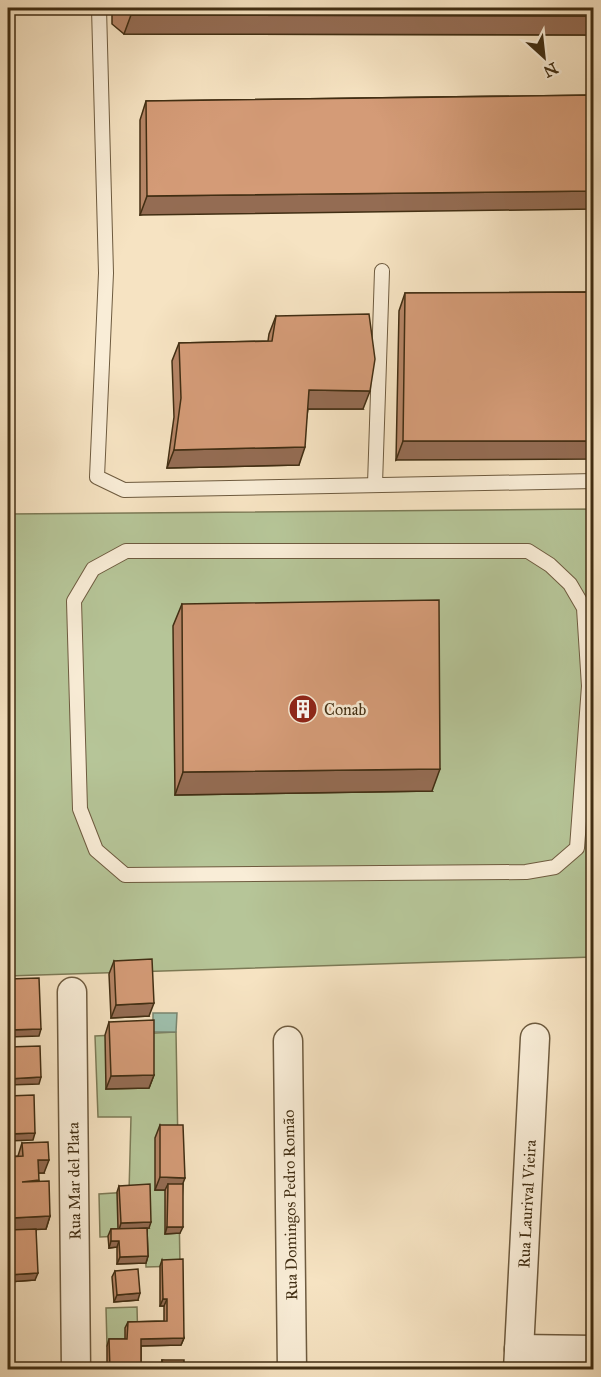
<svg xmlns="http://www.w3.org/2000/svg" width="601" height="1377" font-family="'IM FELL Great Primer',serif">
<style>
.green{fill:#b6c598;stroke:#7c7a56;stroke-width:1.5}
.water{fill:#9ebfac;stroke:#79856f;stroke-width:1.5}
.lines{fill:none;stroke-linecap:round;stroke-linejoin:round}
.service-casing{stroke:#6e5b3f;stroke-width:16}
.minor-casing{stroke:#6e5b3f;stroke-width:31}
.service{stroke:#f9edd7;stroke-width:14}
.minor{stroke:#f9edd7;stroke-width:28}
.wall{fill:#b68566;stroke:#412e13;stroke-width:1.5}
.shaded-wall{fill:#946c53;stroke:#412e13;stroke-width:1.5}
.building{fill:#d49b77;stroke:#412e13;stroke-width:1.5}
.labels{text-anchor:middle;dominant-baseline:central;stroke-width:5;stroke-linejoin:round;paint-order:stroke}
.poi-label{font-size:16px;fill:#412e13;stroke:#f9edd7;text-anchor:start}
.street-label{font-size:16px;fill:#412e13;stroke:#f9edd7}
</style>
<rect width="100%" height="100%" fill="#f6e3c2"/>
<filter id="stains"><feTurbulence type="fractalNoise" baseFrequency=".00333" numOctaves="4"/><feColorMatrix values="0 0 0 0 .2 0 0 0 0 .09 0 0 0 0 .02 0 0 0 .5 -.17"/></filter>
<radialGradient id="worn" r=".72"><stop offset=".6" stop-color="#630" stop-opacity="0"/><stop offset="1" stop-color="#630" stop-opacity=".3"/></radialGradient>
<g class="green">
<polygon points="593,509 593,957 8,976 8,514"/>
<polygon points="176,1032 180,1266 146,1267 145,1235 100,1237 99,1194 129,1192 131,1117 98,1117 95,1036"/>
<polygon points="137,1307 138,1346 107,1346 106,1308"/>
</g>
<polygon class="water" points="153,1013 177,1013 176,1032 153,1032"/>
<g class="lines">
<g class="service-casing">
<g id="service">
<polyline points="99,8 106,273 97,477 124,490 594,481"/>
<polyline points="375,484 382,271"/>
<polygon points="126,551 528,551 550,565 570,584 584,608 589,686 577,848 555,867 526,872 125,875 96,850 80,809 74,601 93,569"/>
</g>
</g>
<g class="minor-casing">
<g id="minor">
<polyline points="72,992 76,1370"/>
<polyline points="288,1041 292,1370"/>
<polyline points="519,1349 594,1350"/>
<polyline points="518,1370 535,1038"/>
</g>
</g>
<use href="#service" class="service"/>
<use href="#minor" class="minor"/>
</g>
<g class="wall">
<polygon points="112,8 594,8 594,35 124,34 112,24"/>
<polygon points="594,95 140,215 140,120 146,101"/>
<polygon points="594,292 396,460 399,311 405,293"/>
<polygon points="276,316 363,409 308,409 299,465 167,468 174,417 172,361 179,343 268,341 269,334"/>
<polygon points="182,604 432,791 175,795 173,626"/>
<polygon points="114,961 149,1016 111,1018 109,974"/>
<polygon points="109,1022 154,1075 149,1088 106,1089 105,1035"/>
<polygon points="160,1125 183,1184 180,1233 165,1234 165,1190 155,1190 155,1138"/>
<polygon points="22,1143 44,1173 38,1173 38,1182 50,1216 46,1229 36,1229 35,1280 8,1282 8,1157 18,1156"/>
<polygon points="119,1186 149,1228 147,1228 148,1256 146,1263 117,1264 117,1247 109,1248 108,1236 111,1229 118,1229 117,1192"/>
<polygon points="162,1260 184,1338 181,1345 141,1346 141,1364 161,1365 162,1360 199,1370 107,1370 107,1346 109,1339 125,1339 125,1328 128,1322 164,1321 164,1306 160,1306 160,1266"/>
<polygon points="115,1271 138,1300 114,1302 112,1277"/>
</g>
<g class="shaded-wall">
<polygon points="131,15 594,16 594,35 124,34"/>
<polygon points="594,191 594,209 140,215 147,196"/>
<polygon points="309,390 370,391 363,409 302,409"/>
<polygon points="403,441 594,441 594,459 396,460"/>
<polygon points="305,447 299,465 167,468 174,450"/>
<polygon points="440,769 432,791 175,795 183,772"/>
<polygon points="154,1003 149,1016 111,1018 116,1005"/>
<polygon points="41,1029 39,1036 8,1037 8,1030"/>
<polygon points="154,1075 149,1088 106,1089 111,1076"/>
<polygon points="41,1077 39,1084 8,1085 8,1079"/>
<polygon points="35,1133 33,1140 8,1141 8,1134"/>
<polygon points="38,1160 49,1160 44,1173 33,1173"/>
<polygon points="160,1177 185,1178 180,1191 168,1184 165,1190 155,1190"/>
<polygon points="8,1182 11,1182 8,1192"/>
<polygon points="50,1216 46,1229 8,1231 12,1218"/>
<polygon points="151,1222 149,1228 119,1230 121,1223"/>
<polygon points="167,1227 183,1227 180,1233 165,1234"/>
<polygon points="111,1241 119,1241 117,1247 109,1248"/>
<polygon points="148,1256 146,1263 117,1264 120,1257"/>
<polygon points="38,1273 35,1280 8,1282 8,1275"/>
<polygon points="140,1293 138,1300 114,1302 117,1295"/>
<polygon points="163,1299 167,1299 164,1306 160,1306"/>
<polygon points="184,1338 181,1345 138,1346 141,1339"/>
</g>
<g class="building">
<polygon points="121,8 594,8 594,16 131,15"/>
<polygon points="594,95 594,191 147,196 146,101"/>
<polygon points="594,292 594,441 403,441 405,293"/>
<polygon points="369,314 375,359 370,391 309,390 305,447 174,450 181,398 179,343 272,341 276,316"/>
<polygon points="439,600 440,769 183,772 182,604"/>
<polygon points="152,959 154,1003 116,1005 114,961"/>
<polygon points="39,978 41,1029 8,1030 8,979"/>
<polygon points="154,1020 154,1075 111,1076 109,1022"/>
<polygon points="40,1046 41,1077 8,1079 8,1047"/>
<polygon points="34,1095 35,1133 8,1134 8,1096"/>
<polygon points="160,1125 183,1125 185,1178 160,1177"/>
<polygon points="48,1142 49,1160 38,1160 39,1180 22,1182 49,1181 50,1216 12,1218 11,1182 8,1182 8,1157 23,1156 22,1143"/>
<polygon points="150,1184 151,1222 121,1223 119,1186"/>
<polygon points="168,1184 183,1184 183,1227 167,1227"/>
<polygon points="8,1189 9,1189 10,1210 8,1210"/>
<polygon points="147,1228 148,1256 120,1257 119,1241 111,1241 111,1229"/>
<polygon points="36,1229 38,1273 8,1275 8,1230"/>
<polygon points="183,1259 184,1338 141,1339 141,1364 121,1364 119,1370 110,1370 109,1339 127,1339 128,1322 167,1321 167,1299 163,1299 162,1260"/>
<polygon points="138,1269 140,1293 117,1295 115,1271"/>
<polygon points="162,1360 184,1360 184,1365 163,1365"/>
<polygon points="121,1364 199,1366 199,1370 121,1370"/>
<polygon points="281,1364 281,1370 216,1370 216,1367"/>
</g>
<defs>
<g id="building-disc" transform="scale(1.5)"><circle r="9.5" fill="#8f2418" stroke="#f9edd7"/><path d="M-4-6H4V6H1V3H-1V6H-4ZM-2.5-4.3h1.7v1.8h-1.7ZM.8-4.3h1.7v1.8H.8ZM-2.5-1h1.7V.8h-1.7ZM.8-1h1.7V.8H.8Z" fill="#fff"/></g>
</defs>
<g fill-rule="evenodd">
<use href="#building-disc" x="303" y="709"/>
</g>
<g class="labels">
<g class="poi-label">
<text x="324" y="709">Conab</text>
</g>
<g class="street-label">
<text transform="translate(74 1181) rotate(-91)">Rua Mar del Plata</text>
<text transform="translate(527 1204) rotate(-87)">Rua Laurival Vieira</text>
<text transform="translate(290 1205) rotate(-91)">Rua Domingos Pedro Romão</text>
</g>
</g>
<rect width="601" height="1377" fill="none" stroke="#f6e3c2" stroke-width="30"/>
<rect x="9" y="9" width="583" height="1359" fill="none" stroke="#412e13" stroke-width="3"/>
<rect x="15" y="15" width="571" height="1347" fill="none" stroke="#412e13" stroke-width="1.5"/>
<g transform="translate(544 57) rotate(153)" stroke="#f9edd7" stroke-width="4.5" paint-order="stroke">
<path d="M0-4.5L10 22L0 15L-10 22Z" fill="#412e13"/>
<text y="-9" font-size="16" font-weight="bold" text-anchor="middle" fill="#412e13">N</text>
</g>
<rect width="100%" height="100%" filter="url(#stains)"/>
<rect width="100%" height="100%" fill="url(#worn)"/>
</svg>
